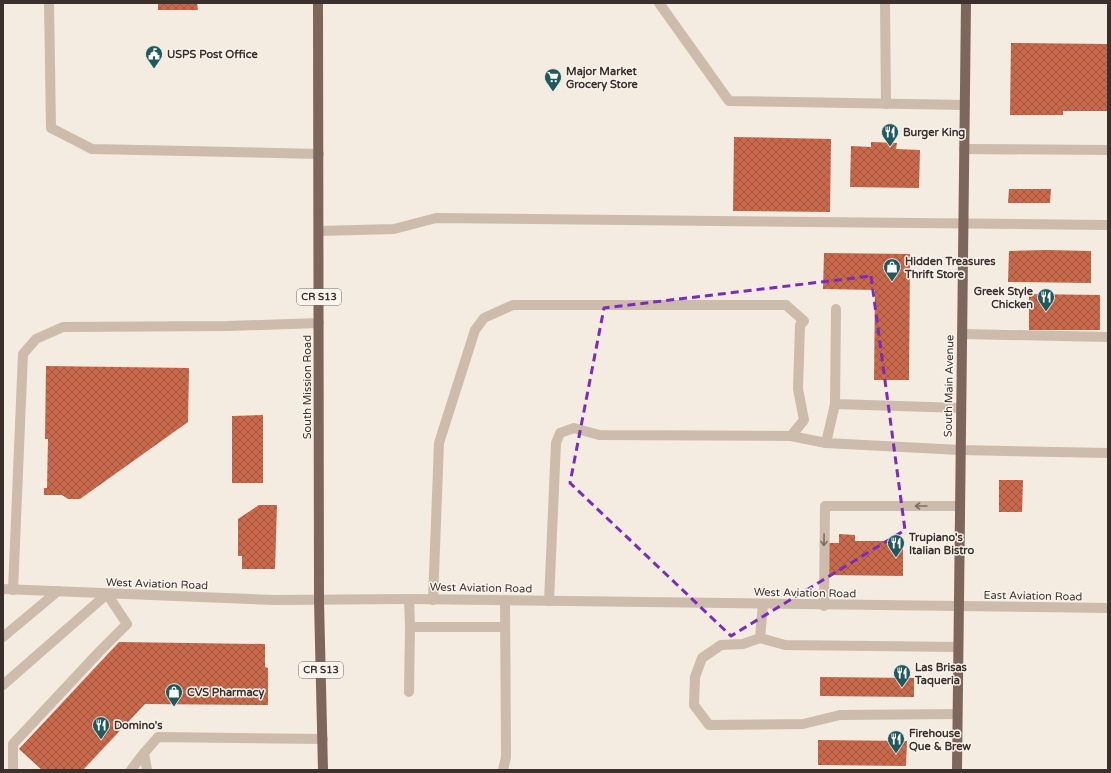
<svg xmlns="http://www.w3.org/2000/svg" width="1111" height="773" font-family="'Varela Round',sans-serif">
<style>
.building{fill:url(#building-cross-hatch)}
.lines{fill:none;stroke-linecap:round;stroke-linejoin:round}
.minor{stroke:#cdbbac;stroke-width:10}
.major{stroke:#7d675c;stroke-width:10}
.oneway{stroke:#7d6f65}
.marked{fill:none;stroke:#7b2cbf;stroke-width:3;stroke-dasharray:8 5;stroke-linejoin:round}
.labels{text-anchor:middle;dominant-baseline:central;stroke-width:3;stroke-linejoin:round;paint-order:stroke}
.shield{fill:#fbf5ee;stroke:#756b66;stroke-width:1}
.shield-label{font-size:10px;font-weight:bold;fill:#3b302b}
.poi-label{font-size:11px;font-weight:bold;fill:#3b302b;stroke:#fbf5ee;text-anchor:start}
.street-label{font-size:11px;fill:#3b302b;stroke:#fbf5ee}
</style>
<defs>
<pattern id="building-cross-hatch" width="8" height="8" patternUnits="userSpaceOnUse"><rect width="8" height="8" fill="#c8694b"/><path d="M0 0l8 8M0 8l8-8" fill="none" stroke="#a4573f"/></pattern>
</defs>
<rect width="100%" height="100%" fill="#f4ebe1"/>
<g class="building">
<polygon points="158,3 197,3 198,10 158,10"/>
<polygon points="1011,43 1108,44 1108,111 1063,111 1063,115 1010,115"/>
<polygon points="734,137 831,139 830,212 733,211"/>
<polygon points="871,142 897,143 896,149 920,150 919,188 850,187 851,146 871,147"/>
<polygon points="1009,189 1051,189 1050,203 1008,203"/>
<polygon points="1046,250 1091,251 1091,283 1008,282 1009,251"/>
<polygon points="824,253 910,254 909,380 874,380 875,290 823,289"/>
<polygon points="1029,294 1100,295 1100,330 1029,330"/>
<polygon points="46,366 189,368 188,422 80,499 68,499 62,495 44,495 44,488 47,488 48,439 45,439"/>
<polygon points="263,415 263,483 232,483 232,416"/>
<polygon points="999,480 1023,480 1022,512 999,512"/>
<polygon points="259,505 277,505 275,569 242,569 242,556 238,556 238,519"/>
<polygon points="839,534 855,535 855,541 903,541 903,576 829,575 829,543 839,543"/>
<polygon points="119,642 265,644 265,667 268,668 268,705 145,704 83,770 42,770 19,749"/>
<polygon points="820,677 914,678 914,697 820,696"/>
<polygon points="818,740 907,741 906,766 818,765"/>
</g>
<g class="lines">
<g class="minor">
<polyline points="49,3 51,128 92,149 319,154"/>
<polyline points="659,3 729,101 965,105"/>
<polyline points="885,3 886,104"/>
<polyline points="964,149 1108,150"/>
<polyline points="319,231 394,229 436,218 1108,225"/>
<polyline points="836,309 835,404 961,408"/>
<polyline points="962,334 1108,337"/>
<polyline points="835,404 826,443 960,450 1108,453"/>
<polyline points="791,436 826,443"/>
<polyline points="3,589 274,600 409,599 1108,608"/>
<polyline points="13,590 23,354 36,339 63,327 228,326 319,323"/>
<polyline points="409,599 410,627 505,627"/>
<polyline points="433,600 439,443 475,330 484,318 513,305 786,305 804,321 800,325 798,389 804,420 791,436 599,435 574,428 560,433 556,443 549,601"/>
<polyline points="763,604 760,638 743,644 721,645 702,658 695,677 694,705 709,725 803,724 840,715 957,714"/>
<polyline points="824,606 825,506 960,506"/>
<polyline points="3,637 58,591"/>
<polyline points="760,638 785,645 958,647"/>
<polyline points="3,685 107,594"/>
<polyline points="409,692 410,627"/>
<polyline points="13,770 13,744 100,651 127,624 107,594"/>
<polyline points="131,770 144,753"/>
<polyline points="147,770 144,753 158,737 323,739"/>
<polyline points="503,770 506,757 505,600"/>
</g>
<g class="major">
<polyline points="318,3 319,601 323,770"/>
<polyline points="957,770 966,3"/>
</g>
</g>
<defs><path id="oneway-shaft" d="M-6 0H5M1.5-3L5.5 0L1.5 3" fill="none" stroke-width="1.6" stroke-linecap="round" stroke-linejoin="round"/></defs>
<g class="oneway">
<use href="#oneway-shaft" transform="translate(921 506) rotate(-180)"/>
<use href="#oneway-shaft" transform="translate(824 540) rotate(91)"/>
</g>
<path class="marked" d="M871,276L905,530L731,636L570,483L604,308Z"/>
<defs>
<g id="civic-pin" transform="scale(0.9)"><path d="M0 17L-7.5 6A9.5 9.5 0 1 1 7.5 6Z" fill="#1f5a5e" stroke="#fbf5ee"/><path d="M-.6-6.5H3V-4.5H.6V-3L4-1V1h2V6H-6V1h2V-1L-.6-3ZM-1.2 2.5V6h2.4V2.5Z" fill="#fff"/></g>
<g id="supermarket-pin" transform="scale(0.9)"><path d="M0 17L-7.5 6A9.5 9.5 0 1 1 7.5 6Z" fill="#1f5a5e" stroke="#fbf5ee"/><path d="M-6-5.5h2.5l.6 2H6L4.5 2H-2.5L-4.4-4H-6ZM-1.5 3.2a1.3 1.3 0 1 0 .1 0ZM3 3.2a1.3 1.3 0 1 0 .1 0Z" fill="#fff"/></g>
<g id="restaurant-pin" transform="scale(0.9)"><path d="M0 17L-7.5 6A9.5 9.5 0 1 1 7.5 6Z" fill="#1f5a5e" stroke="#fbf5ee"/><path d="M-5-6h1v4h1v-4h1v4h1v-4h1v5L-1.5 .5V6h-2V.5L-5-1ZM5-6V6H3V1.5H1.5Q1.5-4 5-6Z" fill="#fff"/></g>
<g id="shop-pin" transform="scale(0.9)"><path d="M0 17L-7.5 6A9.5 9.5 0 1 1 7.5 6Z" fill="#1f5a5e" stroke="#fbf5ee"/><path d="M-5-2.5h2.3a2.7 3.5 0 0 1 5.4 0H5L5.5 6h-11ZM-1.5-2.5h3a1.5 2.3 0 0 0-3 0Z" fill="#fff"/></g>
</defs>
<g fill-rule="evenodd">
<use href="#civic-pin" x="154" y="54"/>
<use href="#supermarket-pin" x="553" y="77"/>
<use href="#restaurant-pin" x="890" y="132"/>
<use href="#shop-pin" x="892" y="267"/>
<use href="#restaurant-pin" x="1046" y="297"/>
<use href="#restaurant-pin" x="896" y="543"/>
<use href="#restaurant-pin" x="902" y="673"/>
<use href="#shop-pin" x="174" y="692"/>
<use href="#restaurant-pin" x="101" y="725"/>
<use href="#restaurant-pin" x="896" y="739"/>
</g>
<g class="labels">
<g class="shield">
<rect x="297" y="289" width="44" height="16" rx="3"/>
<rect x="299" y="662" width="44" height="16" rx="3"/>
</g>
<g class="shield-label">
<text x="319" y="297">CR S13</text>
<text x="321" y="670">CR S13</text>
</g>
<g class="poi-label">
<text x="167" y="54">USPS Post Office</text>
<text x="566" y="71">Major Market<tspan x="566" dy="13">Grocery Store</tspan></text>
<text x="903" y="132">Burger King</text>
<text x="905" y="261">Hidden Treasures<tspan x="905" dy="13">Thrift Store</tspan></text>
<text x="1033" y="291" text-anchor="end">Greek Style<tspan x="1033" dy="13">Chicken</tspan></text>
<text x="909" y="537">Trupiano's<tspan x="909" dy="13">Italian Bistro</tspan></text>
<text x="915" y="667">Las Brisas<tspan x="915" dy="13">Taqueria</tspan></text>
<text x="187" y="692">CVS Pharmacy</text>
<text x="114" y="725">Domino's</text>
<text x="909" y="733">Firehouse<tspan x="909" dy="13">Que &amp; Brew</tspan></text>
</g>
<g class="street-label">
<text transform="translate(949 386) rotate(-89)">South Main Avenue</text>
<text transform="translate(307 387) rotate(-90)">South Mission Road</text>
<text transform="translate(157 584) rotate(2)">West Aviation Road</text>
<text transform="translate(481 588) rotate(1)">West Aviation Road</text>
<text transform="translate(805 593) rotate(1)">West Aviation Road</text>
<text transform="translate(1033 596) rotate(1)">East Aviation Road</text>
</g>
</g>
<rect width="1111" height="773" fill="none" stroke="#3b302b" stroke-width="8"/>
</svg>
